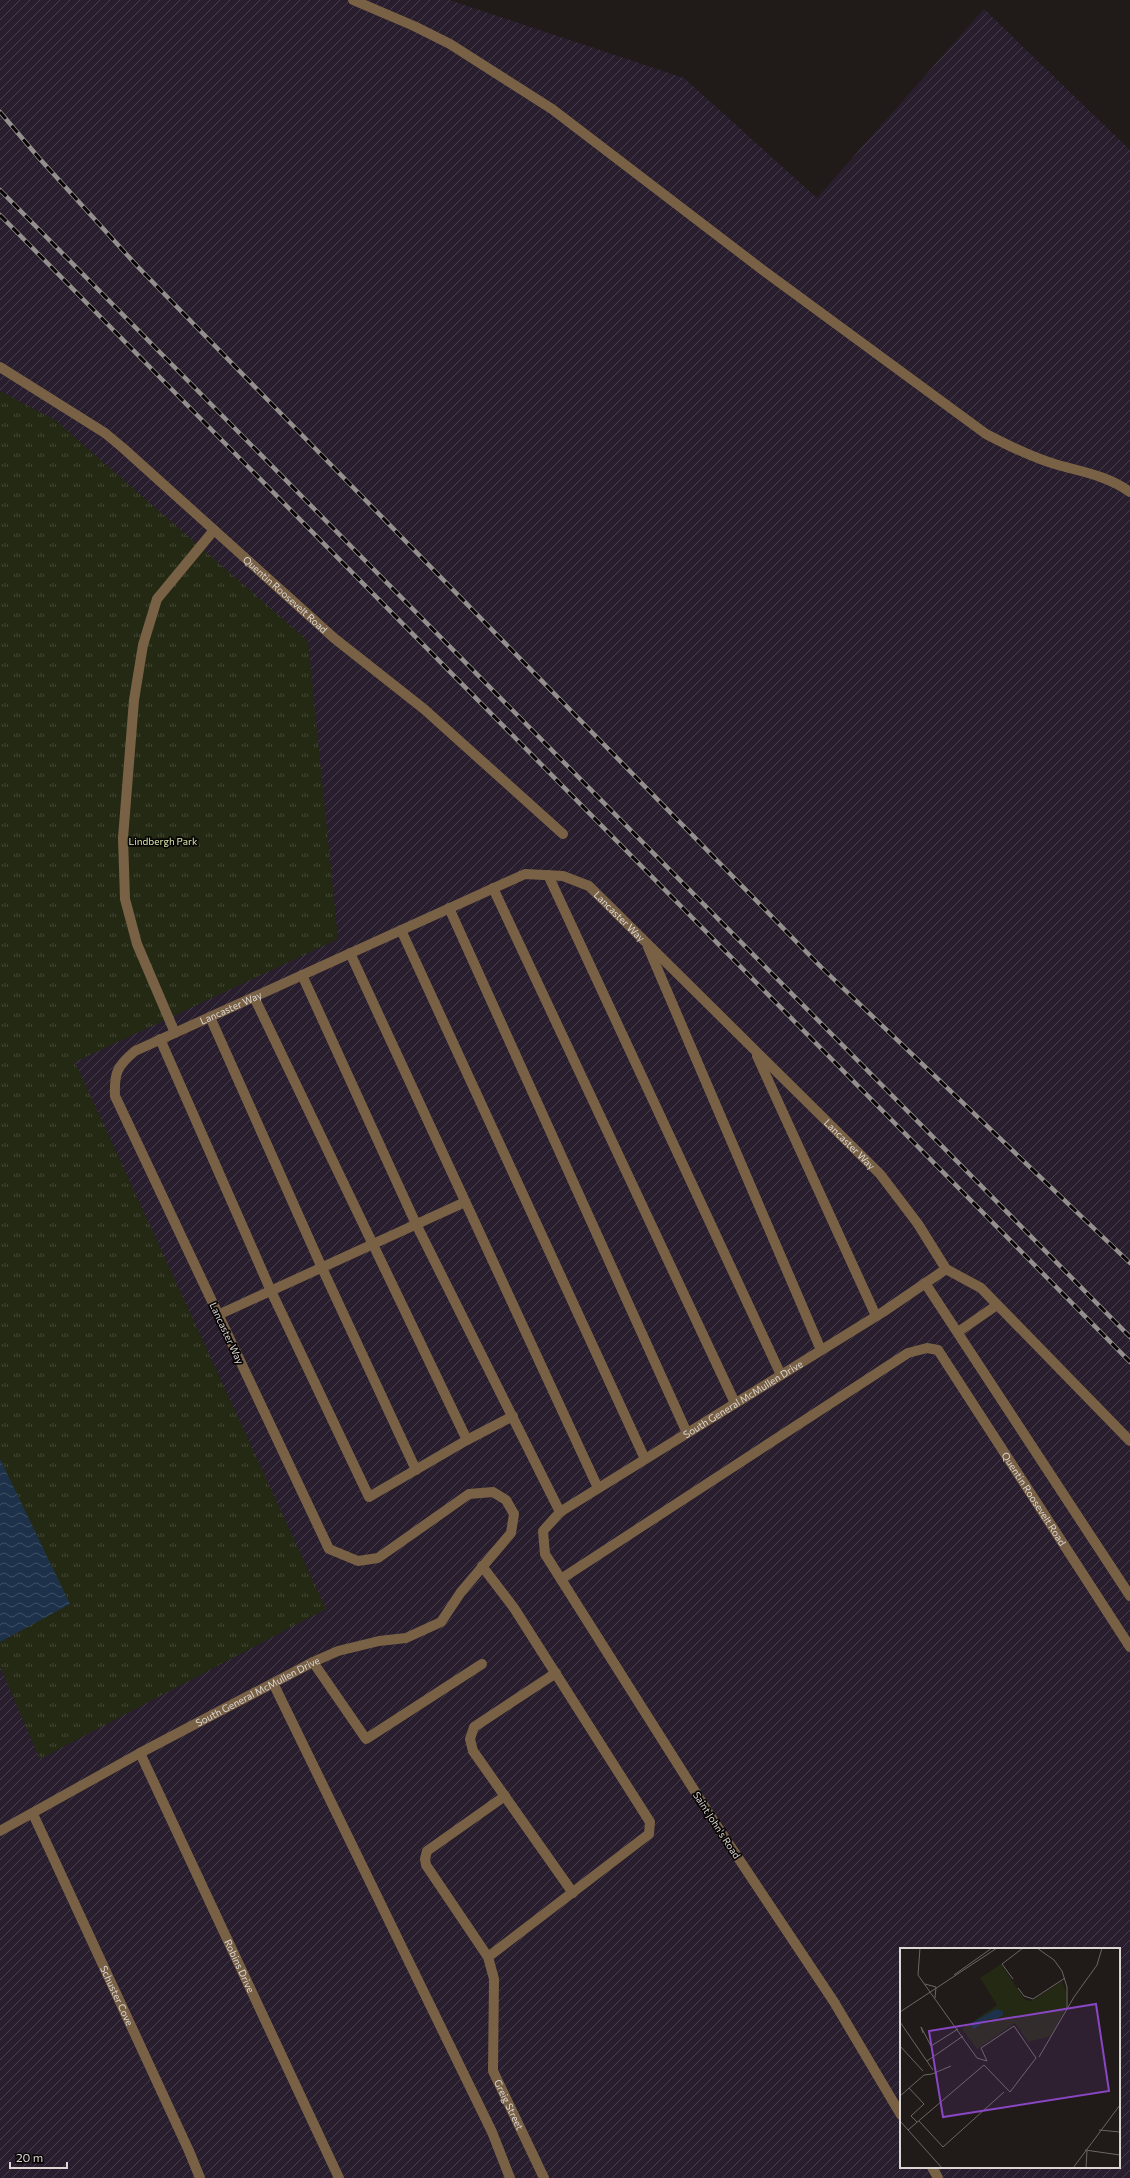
<svg xmlns="http://www.w3.org/2000/svg" width="1130" height="2178" font-family="Commissioner,sans-serif">
<style>
.industrial{fill:url(#industrial-furrows);fill-rule:evenodd}
.park{fill:url(#park-tufts)}
.water{fill:url(#water-waves)}
.lines{fill:none;stroke-linecap:round;stroke-linejoin:round}
.minor{stroke:#796146;stroke-width:10}
.rail-casing{stroke:#94908e;stroke-width:4.5}
.rail{stroke:#080605;stroke-width:3;stroke-dasharray:9;stroke-linecap:butt}
.labels{text-anchor:middle;dominant-baseline:central;stroke-width:3.5;stroke-linejoin:round;paint-order:stroke}
.street-label{font-size:10px;fill:#dbd7d5;stroke:#080605}
.park-label{font-size:10px;fill:#d8e6a9;stroke:#080605}
.inset-road{fill:none;stroke:#6b6664;stroke-width:1}
.view{fill:#8946c2;fill-opacity:0.15;stroke:#8946c2;stroke-width:2}
.inset-edge{fill:none;stroke:#dbd7d5;stroke-width:2}
</style>
<defs>
<pattern id="industrial-furrows" width="10" height="10" patternUnits="userSpaceOnUse"><rect width="10" height="10" fill="#291e2d"/><path d="M-1 1l2-2M0 10L10 0M9 11l2-2" fill="none" stroke="#473e4b"/></pattern>
<pattern id="park-tufts" width="24" height="20" patternUnits="userSpaceOnUse"><rect width="24" height="20" fill="#242913"/><path d="M3 7l-1-3M5 7V3M7 7l1-3M15 17l-1-3M17 17v-4M19 17l1-3" fill="none" stroke="#434734"/></pattern>
<pattern id="water-waves" width="16" height="10" patternUnits="userSpaceOnUse"><rect width="16" height="10" fill="#1d324a"/><path d="M0 5q4-4 8 0t8 0" fill="none" stroke="#3d4f63"/></pattern>
</defs>
<rect width="100%" height="100%" fill="#201b18"/>
<path class="industrial" d="M0,0H449L684,78L817,198L984,9L1130,150V2178H0ZM901,1949H1119V2167H901Z"/>
<polygon class="park" points="0,391 55,420 308,641 338,939 75,1062 326,1609 40,1759 0,1667"/>
<polygon class="water" points="0,1459 70,1604 0,1642"/>
<g class="lines">
<g class="minor">
<path d="M353,0L414,26L450,44L552,109L764,271L986,434C1009,446 1033,458 1058,465C1083,472 1108,476 1130,492"/>
<path id="s1" d="M0,367L105,433L123,448L334,638L424,709L563,834"/>
<polyline points="548,875 781,1375"/>
<polyline points="493,888 735,1403"/>
<polyline points="449,908 687,1433"/>
<polyline points="401,930 645,1459"/>
<polyline points="648,947 821,1350"/>
<polyline points="350,953 598,1488"/>
<polyline points="302,975 416,1224 560,1512"/>
<polyline points="254,997 467,1440"/>
<polyline points="210,1017 322,1268 416,1470"/>
<polyline points="175,1033 137,944 125,899 123,838 134,700 143,645 157,599 214,530"/>
<polyline points="160,1039 271,1291 369,1497 467,1440 513,1416"/>
<polyline points="757,1056 876,1316"/>
<polyline points="925,1283 1130,1596"/>
<polyline points="218,1315 465,1202"/>
<polyline points="958,1332 997,1305"/>
<path id="s2" d="M482,1566L514,1608L650,1822L649,1834L488,1957L494,1979L493,2071L544,2178"/>
<path id="s3" d="M561,1579L908,1353L927,1348L938,1350L1130,1647"/>
<polyline points="313,1662 366,1739 482,1664"/>
<polyline points="556,1673 474,1727 470,1739 473,1751 573,1893"/>
<polyline points="273,1683 492,2132 510,2178"/>
<path id="s4" d="M140,1753L339,2178"/>
<path id="s5" d="M33,1814L189,2151L200,2178"/>
<path id="s6" d="M0,1831L140,1753L313,1662L338,1651L379,1641L406,1638L441,1622L461,1592L511,1533L514,1514L506,1500L493,1492L469,1494L378,1558L358,1561L329,1549L115,1096C114,1073 117,1066 135,1051L525,874L563,876L589,886L880,1174L918,1224L946,1269L981,1288L1130,1441"/>
<polyline points="488,1957 426,1865 425,1859 427,1851 505,1796"/>
<path id="s7" d="M901,2115L834,2002L713,1820L545,1554L543,1531L560,1512L883,1312L946,1269"/>
<polyline points="932,2167 938,2178"/>
</g>
<g class="rail-casing">
<g id="rail">
<polyline points="0,112 39,158 139,268 821,967 1130,1263"/>
<polyline points="0,190 1130,1337"/>
<polyline points="0,215 1130,1362"/>
</g>
</g>
<use href="#rail" class="rail"/>
</g>
<g class="labels">
<g class="street-label">
<text stroke="none"><textPath href="#s1" startOffset="366">Quentin Roosevelt Road</textPath></text>
<text stroke="none"><textPath href="#s6" startOffset="1932">Lancaster Way</textPath></text>
<text stroke="none"><textPath href="#s6" startOffset="1500">Lancaster Way</textPath></text>
<text stroke="none"><textPath href="#s6" startOffset="2256">Lancaster Way</textPath></text>
<text transform="translate(227 1333) rotate(65)">Lancaster Way</text>
<text stroke="none"><textPath href="#s7" startOffset="928">South General McMullen Drive</textPath></text>
<text stroke="none"><textPath href="#s3" startOffset="622">Quentin Roosevelt Road</textPath></text>
<text stroke="none"><textPath href="#s6" startOffset="293">South General McMullen Drive</textPath></text>
<text transform="translate(717 1825) rotate(57)">Saint John's Road</text>
<text stroke="none"><textPath href="#s4" startOffset="235">Robins Drive</textPath></text>
<text stroke="none"><textPath href="#s5" startOffset="200">Schuster Cove</textPath></text>
<text stroke="none"><textPath href="#s2" startOffset="673">Greig Street</textPath></text>
</g>
<g class="park-label">
<text x="163" y="841">Lindbergh Park</text>
</g>
</g>
<g transform="translate(900 1948)">
<rect width="220" height="220" fill="#201b18"/>
<path d="M101,16L125,52L132,53L162,33L167,47L166,60L151,88L128,94L115,75L77,101L62,81L97,57L80,30Z" fill="#242913"/>
<path d="M96,61L103,63V67L96,71H88L74,81L70,76Z" fill="#1d324a"/>
<path class="inset-road" d="M20,0L18,27L30,44M137,0L154,12L162,23L167,39V60M54,27L92,0M113,31L102,16L123,0M25,36L36,39L35,50M118,40L124,48L133,51L165,30M0,64L97,0M0,74L33,122M23,85L21,79L31,98L58,81M0,98L23,123M139,109L174,49L197,17L202,0M27,113L63,88M9,140L24,156L11,168L17,174M0,148L24,127L32,126L51,118M0,173L42,220M19,173L43,199L104,144M8,182L84,117L110,144L136,110L114,78L81,100L87,113L77,110L30,44M199,182L220,184M185,202L220,207M173,220L220,157M186,220L187,203"/>
<path class="view" d="M196,56L209,143L43,169L29,83Z"/>
<rect width="220" height="220" class="inset-edge"/>
</g>
<path d="M10 2162v6h57v-6" fill="none" stroke="#dbd7d5" stroke-width="2"/>
<text x="16" y="2162" font-size="12" fill="#dbd7d5" stroke="#080605" stroke-width="3" paint-order="stroke">20 m</text>
</svg>
